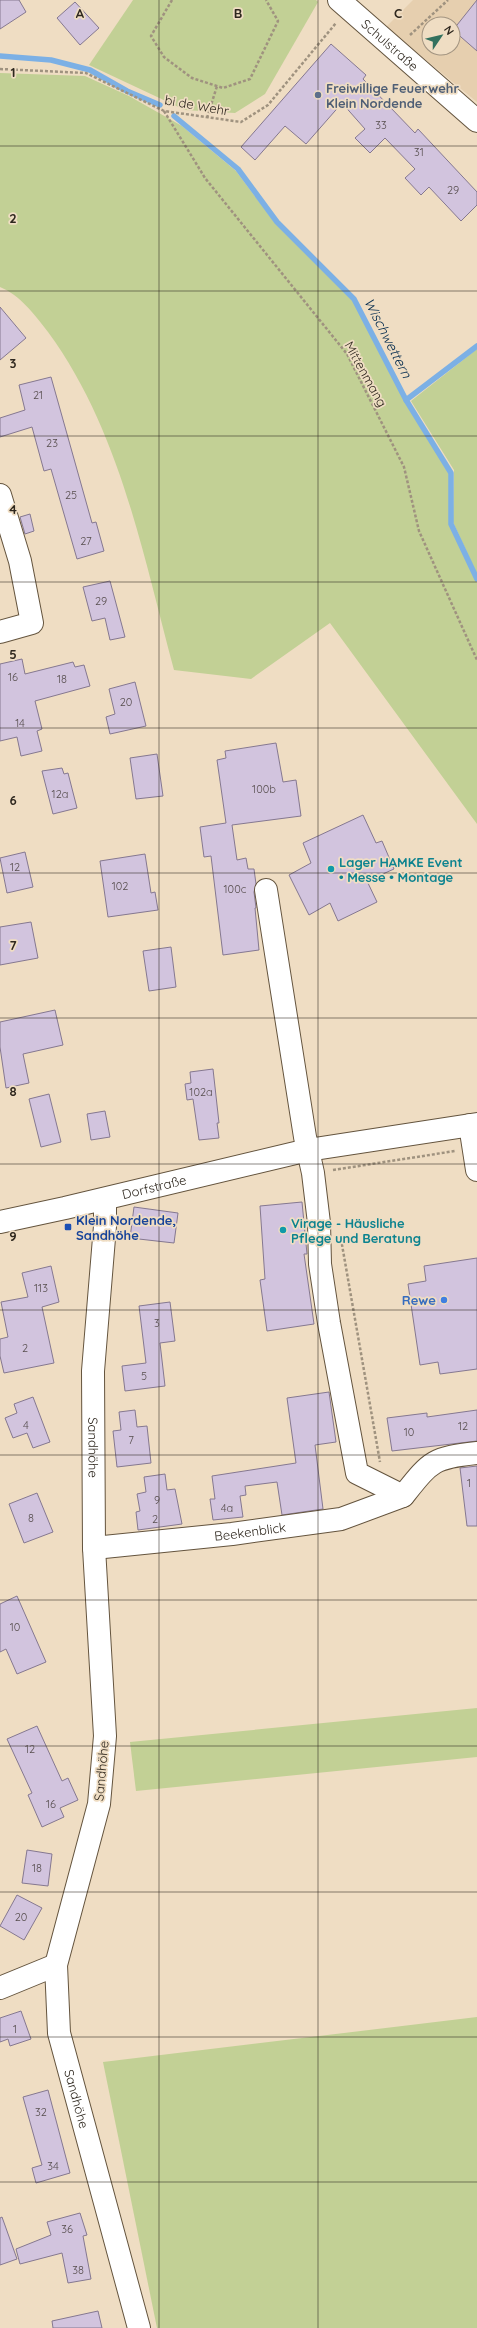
<svg xmlns="http://www.w3.org/2000/svg" width="477" height="2328" font-family="Quicksand,sans-serif">
<style>
.built{fill:#e6cfaf;fill-rule:evenodd}
.green{fill:#c2d095}
.lines{fill:none;stroke-linecap:round;stroke-linejoin:round}
.stream{stroke:#7cb0e5;stroke-width:5.5}
.building{fill:#d2c4de;stroke:#857890}
.minor-casing{stroke:#64543e;stroke-width:24}
.path{stroke:#9f927f;stroke-width:2.5;stroke-dasharray:3 2;stroke-linecap:butt}
.minor{stroke:#fff;stroke-width:22}
.grid{fill:none;stroke:#2e271e;stroke-width:1;stroke-opacity:0.55}
.service-dot{fill:#5c6f8a;stroke:#efddc3;stroke-width:1.5}
.culture-dot{fill:#0f9aa8;stroke:#efddc3;stroke-width:1.5}
.transit-dot{fill:#1a4fb4;stroke:#efddc3;stroke-width:1.5}
.shop-dot{fill:#3f7fe0;stroke:#efddc3;stroke-width:1.5}
.labels{text-anchor:middle;dominant-baseline:central;stroke-width:3.5;stroke-linejoin:round;paint-order:stroke}
.number-label{font-size:11px;fill:#574e4e}
.street-label{font-size:13px;fill:#2e271e;stroke:#efddc3}
.service-label{font-size:13px;font-weight:bold;fill:#4e5e75;stroke:#efddc3;text-anchor:start}
.culture-label{font-size:13px;font-weight:bold;fill:#0d838f;stroke:#efddc3;text-anchor:start}
.transit-label{font-size:13px;font-weight:bold;fill:#164399;stroke:#efddc3;text-anchor:start}
.shop-label{font-size:13px;font-weight:bold;fill:#366cbe;stroke:#efddc3;text-anchor:end}
.water-label{font-size:14px;font-style:italic;fill:#042b4e;stroke:#efddc3}
.grid-label{font-size:13px;text-anchor:middle;font-weight:bold;fill:#2e271e;stroke:#efddc3;stroke-width:3.5;stroke-linejoin:round;paint-order:stroke}
</style>
<rect width="100%" height="100%" fill="#efddc3"/>
<path class="built" d="M413,0H477V102L386,27ZM429,24H453V48H429Z"/>
<g class="green">
<polygon points="133,0 316,0 318,2 265,94 235,113 185,110 89,65"/>
<path d="M0,73L85,76L129,96L182,126L236,171L275,223L355,302L405,401L449,473L450,523L477,583V824L330,623L251,679L174,670C143,555 120,430 48,332C35,315 20,295 0,287Z"/>
<polygon points="477,349 477,574 453,522 454,470 411,401"/>
<polygon points="477,1708 477,1757 136,1791 130,1742"/>
<polygon points="477,2017 477,2328 157,2328 103,2062"/>
</g>
<g class="lines">
<g class="stream">
<polyline points="0,56 51,60 90,70 127,91 160,105"/>
<polyline points="174,116 238,169 277,222 354,299 406,400 451,473 451,524 477,579"/>
<polyline points="406,400 477,346"/>
</g>
</g>
<g class="building">
<polygon points="0,0 19,0 26,12 0,29"/>
<polygon points="477,0 477,51 453,30"/>
<polygon points="75,2 99,28 80,45 57,18"/>
<polygon points="331,44 366,75 363,79 415,133 418,129 477,192 477,205 461,221 429,187 421,195 405,178 415,169 385,138 370,153 355,138 365,129 342,103 306,144 285,126 255,160 241,147"/>
<polygon points="0,307 26,338 0,360"/>
<polygon points="51,377 92,523 96,522 104,551 77,559 51,469 44,471 32,427 0,437 0,418 25,410 19,385"/>
<polygon points="30,514 34,531 25,534 20,517"/>
<polygon points="110,581 125,637 110,640 105,618 92,621 83,587"/>
<polygon points="22,659 25,674 73,662 75,667 84,665 90,686 35,701 42,729 37,731 42,751 21,756 17,737 0,741 0,664"/>
<polygon points="135,682 146,726 110,734 106,717 115,714 109,689"/>
<polygon points="276,743 283,782 296,780 301,816 232,825 237,860 246,858 248,869 254,869 256,884 254,892 256,908 255,908 259,950 223,955 211,856 204,857 200,827 226,823 217,760 226,758 225,751"/>
<polygon points="157,754 163,796 136,799 130,758"/>
<polygon points="62,768 64,774 68,773 77,808 53,814 42,771"/>
<polygon points="363,815 376,843 382,841 394,869 367,881 377,902 338,921 330,903 309,915 289,875 311,863 303,843"/>
<polygon points="25,852 33,887 7,893 0,858"/>
<polygon points="145,854 151,893 155,892 158,910 108,917 100,861"/>
<polygon points="31,922 38,958 0,965 0,927"/>
<polygon points="171,947 176,987 149,991 143,951"/>
<polygon points="55,1010 63,1045 23,1054 29,1083 6,1088 0,1047 0,1022"/>
<polygon points="213,1069 219,1123 217,1123 219,1138 199,1140 193,1099 187,1100 185,1084 191,1083 190,1072"/>
<polygon points="49,1094 61,1142 41,1147 29,1099"/>
<polygon points="105,1111 110,1137 91,1140 87,1114"/>
<polygon points="302,1202 307,1254 304,1254 314,1324 267,1331 260,1280 265,1279 260,1206"/>
<polygon points="134,1207 178,1213 174,1243 130,1238"/>
<polygon points="477,1258 477,1369 440,1374 438,1362 420,1365 408,1284 426,1281 424,1266"/>
<polygon points="51,1266 59,1302 42,1307 54,1363 4,1373 0,1356 0,1339 8,1337 1,1302 28,1297 22,1273"/>
<polygon points="170,1302 175,1341 160,1343 165,1386 125,1391 122,1366 146,1363 139,1306"/>
<polygon points="329,1392 336,1442 315,1445 323,1509 282,1515 277,1482 245,1486 246,1495 240,1496 243,1517 213,1520 210,1499 215,1499 212,1476 296,1463 287,1398"/>
<polygon points="33,1397 50,1442 33,1448 27,1433 13,1438 5,1418 17,1413 14,1404"/>
<polygon points="135,1410 137,1427 147,1426 151,1463 117,1467 113,1431 121,1430 119,1412"/>
<polygon points="477,1410 477,1441 392,1451 387,1418 427,1413 427,1417"/>
<polygon points="477,1466 477,1526 467,1526 460,1468"/>
<polygon points="165,1474 167,1490 175,1489 182,1524 138,1530 136,1512 140,1511 137,1494 146,1492 144,1477"/>
<polygon points="37,1493 53,1532 24,1543 9,1504"/>
<polygon points="17,1596 46,1662 17,1674 6,1649 0,1652 0,1604"/>
<polygon points="37,1726 62,1781 68,1778 78,1800 60,1808 64,1817 42,1827 28,1795 32,1793 7,1739"/>
<polygon points="27,1850 52,1854 48,1886 22,1883"/>
<polygon points="17,1895 42,1908 24,1940 0,1926"/>
<polygon points="21,2011 31,2039 10,2046 8,2039 0,2042 0,2018"/>
<polygon points="48,2090 70,2173 36,2183 32,2168 42,2165 23,2097"/>
<polygon points="80,2213 87,2235 83,2236 91,2279 68,2283 62,2253 20,2264 16,2249 51,2235 47,2222"/>
<polygon points="2,2217 17,2259 0,2265 0,2218"/>
<polygon points="98,2311 102,2328 53,2328 52,2321"/>
</g>
<g class="lines">
<g class="minor-casing">
<g id="minor">
<path id="s1" d="M339,0L477,121"/>
<polyline points="0,495 20,561 32,623 0,632"/>
<path d="M266,890L305,1137L313,1173L319,1223L320,1264L329,1323L357,1473L403,1496C431,1461 432,1458 477,1453"/>
<polyline points="470,1125 477,1170"/>
<path id="s2" d="M105,1199V1226L93,1371L94,1548L105,1736L99,1804L56,1965L59,2033L139,2328"/>
<path id="s3" d="M0,1222L65,1208L308,1150L477,1124"/>
<path id="s4" d="M94,1548L232,1534L341,1519L403,1496"/>
<polyline points="0,1988 56,1965"/>
</g>
</g>
<g class="path">
<polyline points="172,0 151,36 164,57 192,78 223,88 250,79 278,21 266,0"/>
<polyline points="410,35 448,0"/>
<polyline points="0,69 86,73 164,111 241,122 268,105 336,23"/>
<polyline points="164,111 205,178 347,354 404,467 419,531 477,660"/>
<polyline points="207,118 217,86"/>
<polyline points="333,1170 455,1151"/>
<polyline points="341,1239 380,1462"/>
</g>
<use href="#minor" class="minor"/>
</g>
<path class="grid" d="M159,0V2328M318,0V2328M0,146H477M0,291H477M0,436H477M0,582H477M0,728H477M0,873H477M0,1018H477M0,1164H477M0,1310H477M0,1455H477M0,1600H477M0,1746H477M0,1892H477M0,2037H477M0,2182H477"/>
<circle class="service-dot" cx="318" cy="95" r="4"/>
<g class="culture-dot">
<circle cx="331" cy="869" r="4"/>
<circle cx="283" cy="1230" r="4"/>
</g>
<rect class="transit-dot" x="64" y="1223" width="8" height="8" rx="2"/>
<circle class="shop-dot" cx="444" cy="1300" r="4"/>
<g class="labels">
<g class="number-label">
<text x="381" y="125">33</text>
<text x="419" y="152">31</text>
<text x="453" y="190">29</text>
<text x="38" y="395">21</text>
<text x="52" y="443">23</text>
<text x="71" y="495">25</text>
<text x="86" y="541">27</text>
<text x="101" y="601">29</text>
<text x="13" y="677">16</text>
<text x="62" y="679">18</text>
<text x="126" y="702">20</text>
<text x="20" y="723">14</text>
<text x="264" y="789">100b</text>
<text x="60" y="794">12a</text>
<text x="15" y="867">12</text>
<text x="120" y="886">102</text>
<text x="235" y="889">100c</text>
<text x="201" y="1092">102a</text>
<text x="41" y="1288">113</text>
<text x="157" y="1323">3</text>
<text x="25" y="1348">2</text>
<text x="144" y="1376">5</text>
<text x="26" y="1425">4</text>
<text x="463" y="1426">12</text>
<text x="409" y="1432">10</text>
<text x="131" y="1440">7</text>
<text x="469" y="1483">1</text>
<text x="157" y="1500">9</text>
<text x="227" y="1508">4a</text>
<text x="31" y="1518">8</text>
<text x="155" y="1519">2</text>
<text x="15" y="1627">10</text>
<text x="30" y="1749">12</text>
<text x="51" y="1804">16</text>
<text x="37" y="1868">18</text>
<text x="21" y="1917">20</text>
<text x="15" y="2029">1</text>
<text x="41" y="2112">32</text>
<text x="53" y="2166">34</text>
<text x="67" y="2229">36</text>
<text x="78" y="2270">38</text>
</g>
<g class="street-label">
<text stroke="none"><textPath href="#s1" startOffset="68">Schulstraße</textPath></text>
<text transform="translate(197 105) rotate(10)">bi de Wehr</text>
<text transform="translate(366 374) rotate(61)">Mittenmang</text>
<text stroke="none"><textPath href="#s3" startOffset="158">Dorfstraße</textPath></text>
<text stroke="none"><textPath href="#s2" startOffset="249">Sandhöhe</textPath></text>
<text stroke="none"><textPath href="#s4" startOffset="157">Beekenblick</textPath></text>
<text transform="translate(101 1771) rotate(-85)">Sandhöhe</text>
<text stroke="none"><textPath href="#s2" startOffset="909">Sandhöhe</textPath></text>
</g>
<g class="service-label">
<text x="326" y="88">Freiwillige Feuerwehr<tspan x="326" dy="15">Klein Nordende</tspan></text>
</g>
<g class="culture-label">
<text x="339" y="862">Lager HAMKE Event<tspan x="339" dy="15">• Messe • Montage</tspan></text>
<text x="291" y="1223">Virage - Häusliche<tspan x="291" dy="15">Pflege und Beratung</tspan></text>
</g>
<g class="transit-label">
<text x="76" y="1220">Klein Nordende,<tspan x="76" dy="15">Sandhöhe</tspan></text>
</g>
<g class="shop-label">
<text x="436" y="1300">Rewe</text>
</g>
<g class="water-label">
<text transform="translate(388 338) rotate(63)">Wischwettern</text>
</g>
</g>
<g class="grid-label">
<text x="80" y="18">A</text>
<text x="238" y="18">B</text>
<text x="398" y="18">C</text>
<text x="13" y="77">1</text>
<text x="13" y="223">2</text>
<text x="13" y="368">3</text>
<text x="13" y="514">4</text>
<text x="13" y="659">5</text>
<text x="13" y="805">6</text>
<text x="13" y="950">7</text>
<text x="13" y="1096">8</text>
<text x="13" y="1241">9</text>
</g>
<g transform="translate(441 36) rotate(55)"><circle r="19" fill="#efddc3" stroke="#a29481"/>
<path d="M0-3L7 15L0 10L-7 15Z" fill="#33715e"/>
<text y="-6" font-size="11" font-weight="bold" text-anchor="middle" fill="#2e271e">N</text>
</g>
</svg>
